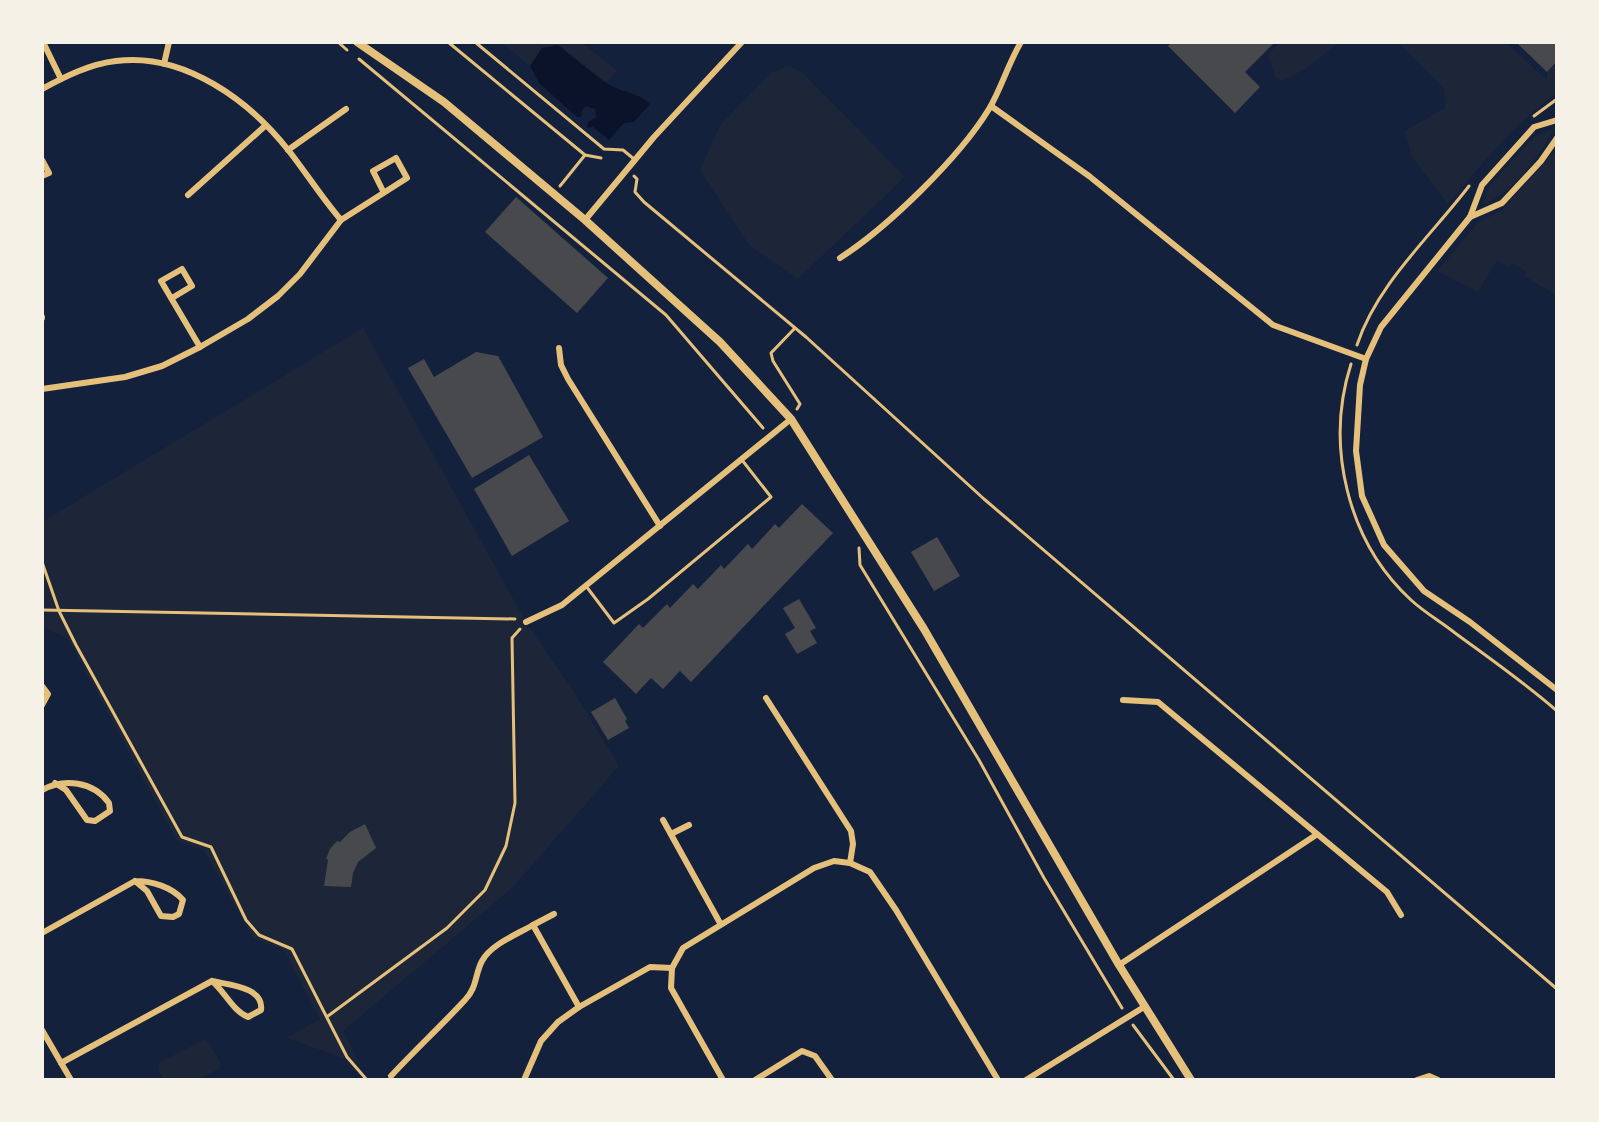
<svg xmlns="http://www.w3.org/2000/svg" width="1599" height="1122" font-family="'Asap Condensed',sans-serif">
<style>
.green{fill:#1d2539}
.water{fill:#0b132b}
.building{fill:#48494c}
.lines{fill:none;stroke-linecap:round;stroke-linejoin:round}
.path{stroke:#e5c07b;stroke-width:3}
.service{stroke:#e5c07b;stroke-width:3}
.minor{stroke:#e5c07b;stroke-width:6}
.tertiary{stroke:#e5c07b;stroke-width:8}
</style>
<rect width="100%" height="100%" fill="#14213d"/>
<g class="green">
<polygon points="501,42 581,42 617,71 606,82 558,45 542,48 530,66"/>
<polygon points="1280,42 1339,42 1307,68 1282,81 1275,77 1268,54"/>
<path d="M1398,42H1505L1547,80V72L1557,61V93C1514,123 1482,164 1448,204L1412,157L1405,131L1446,107L1444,88Z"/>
<polygon points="789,66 803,73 905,177 798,279 749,245 700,170 720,125 772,72"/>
<path d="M1554,129C1538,158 1513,193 1483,205L1490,185L1534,137Z"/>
<polygon points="1557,149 1557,296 1525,276 1527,272 1513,263 1509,268 1497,260 1478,292 1437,271 1479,222 1502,210"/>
<polygon points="363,328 526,622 578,698 619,766 512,888 343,1031 360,1064 287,1038 320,1019 284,950 253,938 204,850 177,841 68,639 42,627 42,522"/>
<polygon points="205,1039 208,1041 221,1064 219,1069 198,1080 164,1080 158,1068 159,1063"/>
</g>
<path class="water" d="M558,45C575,58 592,74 610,85C624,93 637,92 650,104L634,122L624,123L609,140L593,127L587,128L588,122L596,117L595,109L586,106L582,110L581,117H577L539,83L530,66L542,48Z"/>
<g class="building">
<polygon points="1172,42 1275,42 1245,72 1260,87 1235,113 1168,46"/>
<polygon points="1516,42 1557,42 1557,61 1547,72"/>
<polygon points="516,197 608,278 577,313 485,232"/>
<polygon points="476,352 498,356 543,437 472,478 408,368 424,359 434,377"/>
<polygon points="529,455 569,521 512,556 474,489"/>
<polygon points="802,504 833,533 691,682 680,671 663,689 651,678 636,694 603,662 639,624 643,628 667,604 670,608 693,584 698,589 721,565 724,569 748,544 752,549 775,524 779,528"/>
<polygon points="937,537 960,576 934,591 911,552"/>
<polygon points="799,599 816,628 810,631 817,643 797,654 785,634 795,628 783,608"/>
<polygon points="615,698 627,719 625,721 629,728 608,740 591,712"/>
<polygon points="365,824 376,848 358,862 353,873 351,887 324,886 328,860 326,859 330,849 337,841 340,842 350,832"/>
</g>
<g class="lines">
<g class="path">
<polyline points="338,42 347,50"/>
<polyline points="448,42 585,155 601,158"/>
<polyline points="359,59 666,315 763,428"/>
<polyline points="1534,116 1557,99"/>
<polyline points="634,176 637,179 635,192 644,202 806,337 984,499 1557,989"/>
<polyline points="560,186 585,155"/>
<polyline points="795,328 771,353 773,361 800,404 797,409"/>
<path d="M1357,345C1377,284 1431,236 1469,186"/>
<path d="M1351,364C1325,445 1347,541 1411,600C1424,612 1441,622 1455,633C1489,658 1525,683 1557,711"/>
<polyline points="859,548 860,565 979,760 1044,878 1122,1008"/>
<polyline points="42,562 59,611 76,645 182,837 211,847 246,920 259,935 292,949 347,1057 367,1080"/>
<polyline points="42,610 515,619"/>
<polyline points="328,1016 447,928 485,890 506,846 515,803 512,638 520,629"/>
<polyline points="1133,1025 1174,1080"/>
</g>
<g class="service">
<polyline points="475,42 604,149 623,150 634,159"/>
<polyline points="586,586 614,623 648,599 771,497 742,460"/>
</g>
<g class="minor">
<polyline points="43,42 61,79"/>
<polyline points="164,64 169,42"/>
<path d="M42,89C66,76 90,64 116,61C184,52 250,101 289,151C307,174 322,198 341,220"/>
<polyline points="991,106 1089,176 1273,325 1366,359"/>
<polyline points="1557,120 1534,127 1482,185 1470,217 1381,327 1366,359 1360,385 1356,451 1362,496 1384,545 1424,591 1470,622 1557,690"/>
<polyline points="288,150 346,109"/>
<polyline points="42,160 49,173 42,176"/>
<polyline points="188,195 265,126"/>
<polyline points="1470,217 1502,203 1541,161 1557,138"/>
<polyline points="585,220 654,137 742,42"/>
<path d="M840,258C888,227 959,158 989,109C1001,89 1008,64 1021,42"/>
<polyline points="172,298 192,286 182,269 161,281 200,347"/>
<polyline points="42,317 42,318"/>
<polyline points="559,348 561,365 568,379 660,526"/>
<polyline points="42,389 125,377 162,366 200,347 248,319 278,296 300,274 341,220 407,178 396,158 373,171 383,191"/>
<polyline points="526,622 562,605 791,419"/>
<polyline points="42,686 48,694 42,705"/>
<polyline points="766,698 851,831 853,844 850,863"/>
<polyline points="1123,700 1158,702 1387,892 1401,915"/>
<path d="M42,790C64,778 93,781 109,803L110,811L95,821L87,820L66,790L55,783"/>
<polyline points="663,820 720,923"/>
<polyline points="671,834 689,825"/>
<polyline points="533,925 554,914"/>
<path d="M42,933L135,881C152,881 172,887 183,900L179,914L173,917L161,916L147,891L135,881"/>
<polyline points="1119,965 1316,835"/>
<polyline points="42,1030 71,1080"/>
<path d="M61,1063L212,981C229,985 264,987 261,1010L248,1017C233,1011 225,992 212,981"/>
<path d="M391,1076C415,1050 441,1026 465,1000C477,988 475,974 482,961C491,944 518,934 533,925L579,1007"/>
<polyline points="524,1080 541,1041 558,1022 579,1007 650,967 672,968"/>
<polyline points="723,1080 671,988 672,968 683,948 814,868 834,861 850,863 870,872 896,910 998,1080"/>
<polyline points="755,1080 802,1051 815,1056 832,1080"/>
<polyline points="1026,1080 1144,1007"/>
<polyline points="1417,1080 1429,1076 1438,1080"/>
</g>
<polyline class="tertiary" points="357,42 444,102 585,220 720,342 791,419 924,629 1119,965 1191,1080"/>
</g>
<rect width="1599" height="1122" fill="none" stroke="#f6f1e7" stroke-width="88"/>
</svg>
